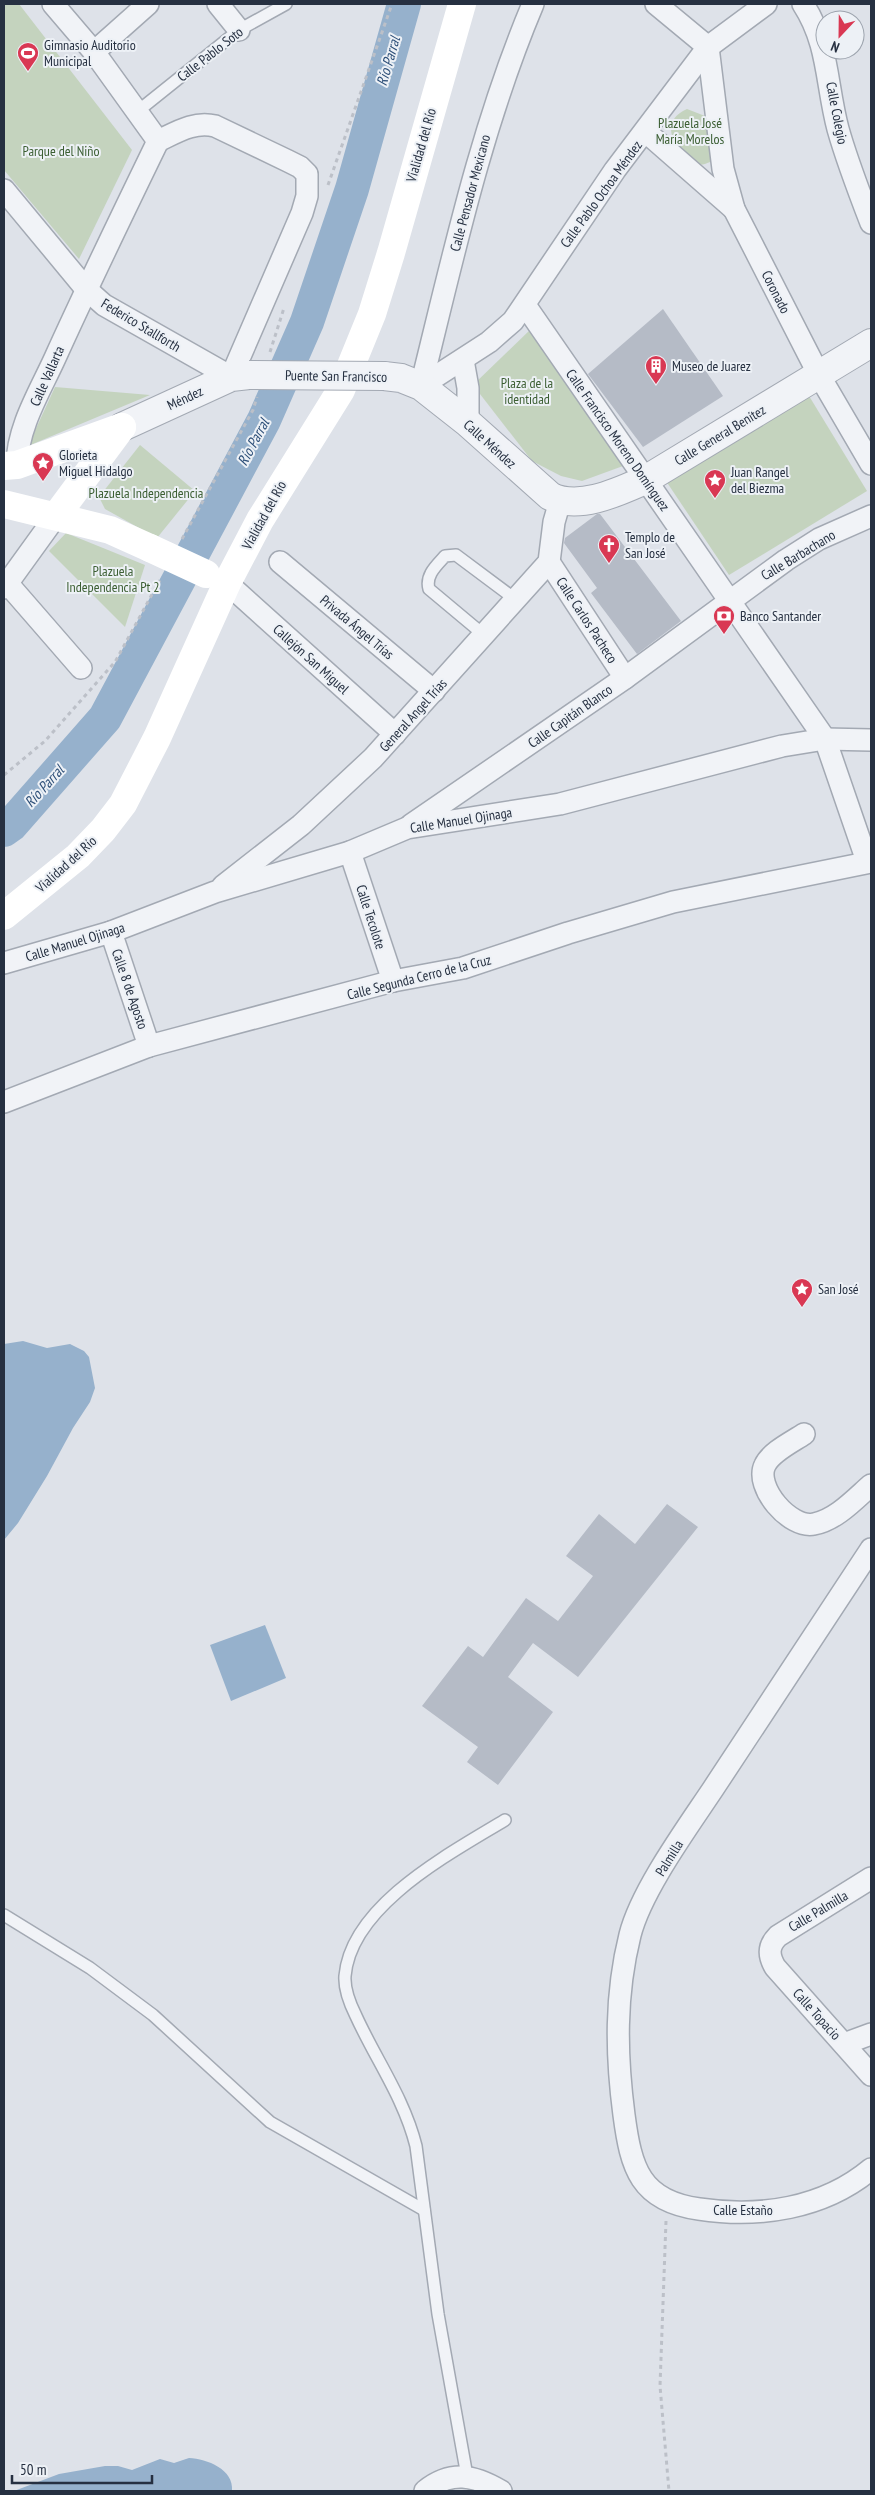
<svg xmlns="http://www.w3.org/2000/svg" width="875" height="2495" font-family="'PT Sans Narrow',sans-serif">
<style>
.green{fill:#c4d3be}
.water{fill:#96b1cc}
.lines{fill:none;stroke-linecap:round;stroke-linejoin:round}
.river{stroke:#96b1cc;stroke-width:34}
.building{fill:#b5bbc6}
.service-casing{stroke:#a3a9b3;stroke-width:14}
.minor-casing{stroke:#a3a9b3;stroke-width:24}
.tertiary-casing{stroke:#a3a9b3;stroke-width:30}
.path{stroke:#bcc0c8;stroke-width:3;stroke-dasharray:4 4;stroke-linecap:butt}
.service{stroke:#f1f3f7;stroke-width:11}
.minor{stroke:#f1f3f7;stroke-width:21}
.tertiary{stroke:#f1f3f7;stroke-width:28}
.secondary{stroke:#fff;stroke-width:28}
.tertiary-bridge-casing{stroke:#a3a9b3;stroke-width:30;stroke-linecap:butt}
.tertiary-bridge{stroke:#f1f3f7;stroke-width:28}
.secondary-bridge{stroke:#fff;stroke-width:28}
.labels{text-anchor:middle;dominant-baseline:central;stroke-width:4;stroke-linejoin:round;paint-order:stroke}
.poi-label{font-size:14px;fill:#263041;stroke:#edf1f6;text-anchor:start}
.street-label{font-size:14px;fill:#263041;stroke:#edf1f6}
.park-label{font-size:14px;fill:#3b5e32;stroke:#edf1f6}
.water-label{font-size:15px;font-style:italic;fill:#2d4f78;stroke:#edf1f6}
</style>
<rect width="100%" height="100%" fill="#dee2e9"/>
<g class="green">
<polygon points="4,4 19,4 132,150 79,259 4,170"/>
<path d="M687,109L705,116L714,155L710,162C705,164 701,166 695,164C690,163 687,158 683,154C669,138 664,119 687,109Z"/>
<polygon points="532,328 623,466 582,481 561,476 532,461 473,385"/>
<polygon points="55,387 150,395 28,446"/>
<polygon points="806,391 867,491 729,575 666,481"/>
<polygon points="140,445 195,491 157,538 105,509 99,497"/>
<polygon points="66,533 145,565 125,627 49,551"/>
</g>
<g class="water">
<polygon points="23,1341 47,1348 70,1344 84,1351 89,1357 95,1388 90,1402 73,1428 47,1476 18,1523 4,1540 4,1344"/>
<polygon points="265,1625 286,1678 231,1701 210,1645"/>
<path d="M189,2458C207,2459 234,2469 232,2491H14L59,2474L105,2466H118L132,2470L160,2459L174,2463Z"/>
</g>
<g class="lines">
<polyline class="river" points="4,830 11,825 105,718 264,420 307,322 352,189 404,4"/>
</g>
<g class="building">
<polygon points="663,309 723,396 643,447 588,374"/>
<polygon points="597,514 600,514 681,621 637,654 591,593 597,588 564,543 565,538"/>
<polygon points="667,1504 698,1527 578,1677 533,1643 508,1677 553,1712 498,1785 467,1762 478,1747 422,1706 468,1646 483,1657 526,1598 558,1621 593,1576 566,1556 599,1514 635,1544"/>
</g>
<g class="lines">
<g class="service-casing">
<g id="service">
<polyline points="138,111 239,30 286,4"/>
<path d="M484,635L429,589C425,575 437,565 445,556L456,555L515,599"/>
<polyline points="4,1915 90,1968 153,2015 270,2122 424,2210"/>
<path d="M467,2476L438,2314L416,2146C404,2098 376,2060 356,2016C350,2004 344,1990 345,1976C351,1905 451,1853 505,1820"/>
</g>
</g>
<g class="minor-casing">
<g id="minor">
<polyline points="53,4 94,52 158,141"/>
<polyline points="218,4 239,30"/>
<polyline points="656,4 708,47"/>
<path d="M803,4C829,44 826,84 838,129C847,161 859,192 871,223"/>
<polyline points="708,47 723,169 734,209 819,375 871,464"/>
<polyline points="94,52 148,4"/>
<polyline points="646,132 734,209"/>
<path d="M4,190L86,289L104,305L231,377L302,213L307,196V174L300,167L288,161L215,126C194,121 177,132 158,141"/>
<polyline points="525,305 825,739 867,861"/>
<polyline points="463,360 468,388 468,423"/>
<polyline points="421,386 489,342 513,321 615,170 708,47 766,4"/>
<path d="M421,386C453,257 481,127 533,4"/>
<path d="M17,465C17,428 40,391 55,358C88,285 123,213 158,141"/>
<polyline points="280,562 434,691"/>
<polyline points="549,562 625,678"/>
<polyline points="227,583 395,734"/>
<polyline points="8,584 81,668"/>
<polyline points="4,588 56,516"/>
<polyline points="411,825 625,678 786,560 819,539 871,516"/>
<polyline points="350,852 393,981"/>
<polyline points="223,886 301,825 373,758 549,562 554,522 560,501"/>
<polyline points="111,932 149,1046"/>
<polyline points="4,963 111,932 215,892 350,852 407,828 560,804 782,746 825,739 871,740"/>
<polyline points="4,1102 149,1046 393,981 463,968 568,933 673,902 871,862"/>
<path d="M804,1434C792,1442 771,1452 765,1465C754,1487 790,1529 814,1524C836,1520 855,1499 871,1485"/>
<path d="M871,1549C818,1629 765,1709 713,1789C687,1828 641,1891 630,1935C615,1995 616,2054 624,2115C631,2168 640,2201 699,2209C759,2218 823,2209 871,2169"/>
<path d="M871,1878L778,1936C768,1946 768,1955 775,1967L871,2075"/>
<polyline points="844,2044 871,2034"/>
<path d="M425,2491C451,2470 474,2475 501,2491"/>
</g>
</g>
<g class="tertiary-casing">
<g id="tertiary">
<path d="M384,376L401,378L421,386L468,423L550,496C578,511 618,492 645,480L871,343"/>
<polyline points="122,427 231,377 249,375"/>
</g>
</g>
<g class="path">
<polyline points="328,185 392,4"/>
<polyline points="270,352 284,308"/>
<polyline points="182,539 253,410 257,397"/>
<polyline points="4,775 45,741 115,662 161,578"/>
<polyline points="666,2221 660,2386 669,2491"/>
</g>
<use href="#service" class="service"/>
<use href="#minor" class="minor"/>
<use href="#tertiary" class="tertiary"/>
<g class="secondary">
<polyline points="4,466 17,465 122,427"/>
<polyline points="4,504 110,530 150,548"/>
<polyline points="56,516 122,427"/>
<polyline points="4,916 78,856 103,830 123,804 157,738 227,583 260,520 341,390 372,314 391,253 462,4"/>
</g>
<g class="tertiary-bridge-casing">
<polyline id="tertiary-bridge" points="249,375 384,376"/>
</g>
<use href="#tertiary-bridge" class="tertiary-bridge"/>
<polyline class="secondary-bridge" points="150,548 206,574"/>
</g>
<defs>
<g id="stadium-pin" transform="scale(1.125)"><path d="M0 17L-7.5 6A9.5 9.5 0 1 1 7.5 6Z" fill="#d93853" stroke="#edf1f6"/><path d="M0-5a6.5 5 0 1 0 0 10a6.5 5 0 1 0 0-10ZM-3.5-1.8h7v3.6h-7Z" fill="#fff"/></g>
<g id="building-pin" transform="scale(1.125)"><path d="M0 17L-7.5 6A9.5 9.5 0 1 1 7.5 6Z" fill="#d93853" stroke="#edf1f6"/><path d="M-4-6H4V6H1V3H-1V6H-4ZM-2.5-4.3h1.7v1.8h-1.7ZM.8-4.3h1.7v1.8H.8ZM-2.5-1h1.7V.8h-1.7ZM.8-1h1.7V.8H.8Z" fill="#fff"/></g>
<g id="sight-pin" transform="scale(1.125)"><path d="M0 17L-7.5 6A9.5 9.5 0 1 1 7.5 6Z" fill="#d93853" stroke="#edf1f6"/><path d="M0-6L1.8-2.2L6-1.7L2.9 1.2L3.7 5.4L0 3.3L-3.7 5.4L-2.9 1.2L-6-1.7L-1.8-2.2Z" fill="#fff"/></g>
<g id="church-pin" transform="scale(1.125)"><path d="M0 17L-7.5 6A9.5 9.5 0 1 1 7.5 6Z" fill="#d93853" stroke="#edf1f6"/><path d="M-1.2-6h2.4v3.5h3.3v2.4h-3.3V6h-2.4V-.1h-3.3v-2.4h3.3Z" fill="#fff"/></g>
<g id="bank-pin" transform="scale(1.125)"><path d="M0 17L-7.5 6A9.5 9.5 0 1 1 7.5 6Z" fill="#d93853" stroke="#edf1f6"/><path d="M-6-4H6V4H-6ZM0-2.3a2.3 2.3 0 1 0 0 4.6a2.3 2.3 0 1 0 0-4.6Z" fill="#fff"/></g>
</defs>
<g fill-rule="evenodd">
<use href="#stadium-pin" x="28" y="53"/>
<use href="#building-pin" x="656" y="366"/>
<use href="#sight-pin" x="43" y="463"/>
<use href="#sight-pin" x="715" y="480"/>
<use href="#church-pin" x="609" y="545"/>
<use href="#bank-pin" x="724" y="616"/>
<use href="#sight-pin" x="802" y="1289"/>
</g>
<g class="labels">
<g class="poi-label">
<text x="44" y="45">Gimnasio Auditorio<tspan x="44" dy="16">Municipal</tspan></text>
<text x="672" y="366">Museo de Juarez</text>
<text x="59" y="455">Glorieta<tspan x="59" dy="16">Miguel Hidalgo</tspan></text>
<text x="731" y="472">Juan Rangel<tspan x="731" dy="16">del Biezma</tspan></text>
<text x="625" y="537">Templo de<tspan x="625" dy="16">San José</tspan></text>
<text x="740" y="616">Banco Santander</text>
<text x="818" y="1289">San José</text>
</g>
<g class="street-label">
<text transform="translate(210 54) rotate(-38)">Calle Pablo Soto</text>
<text transform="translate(837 113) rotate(79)">Calle Colegio</text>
<text transform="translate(421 145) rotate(-74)">Vialidad del Río</text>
<text transform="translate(470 193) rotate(-75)">Calle Pensador Mexicano</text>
<text transform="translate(601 194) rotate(-54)">Calle Pablo Ochoa Méndez</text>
<text transform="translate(776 292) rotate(63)">Coronado</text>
<text transform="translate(141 325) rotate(31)">Federico Stallforth</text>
<text transform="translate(47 376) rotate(-66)">Calle Vallarta</text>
<text transform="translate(336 376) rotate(1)">Puente San Francisco</text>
<text transform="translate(185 398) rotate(-25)">Méndez</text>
<text transform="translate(720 435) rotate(-31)">Calle General Benítez</text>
<text transform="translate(618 440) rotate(55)">Calle Francisco Moreno Domínguez</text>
<text transform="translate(490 444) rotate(42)">Calle Méndez</text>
<text transform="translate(264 515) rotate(-61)">Vialidad del Río</text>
<text transform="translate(798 555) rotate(-31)">Calle Barbachano</text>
<text transform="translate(587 620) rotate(57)">Calle Carlos Pacheco</text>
<text transform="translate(357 627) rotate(40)">Privada Ángel Trías</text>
<text transform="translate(311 659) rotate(42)">Callejón San Miguel</text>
<text transform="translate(413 715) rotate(-48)">General Angel Trías</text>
<text transform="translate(570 716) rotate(-35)">Calle Capitán Blanco</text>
<text transform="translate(461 820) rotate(-9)">Calle Manuel Ojinaga</text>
<text transform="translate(66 864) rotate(-42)">Vialidad del Río</text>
<text transform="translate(371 917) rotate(72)">Calle Tecolote</text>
<text transform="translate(75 942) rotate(-17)">Calle Manuel Ojinaga</text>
<text transform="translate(419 977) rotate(-14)">Calle Segunda Cerro de la Cruz</text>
<text transform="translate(130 989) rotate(71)">Calle 8 de Agosto</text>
<text transform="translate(669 1858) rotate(-58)">Palmilla</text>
<text transform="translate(818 1911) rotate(-31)">Calle Palmilla</text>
<text transform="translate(817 2014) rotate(48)">Calle Topacio</text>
<text x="743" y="2210">Calle Estaño</text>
</g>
<g class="park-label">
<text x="690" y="123">Plazuela José<tspan x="690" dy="16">María Morelos</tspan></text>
<text x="61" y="151">Parque del Niño</text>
<text x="527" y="383">Plaza de la<tspan x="527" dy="16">identidad</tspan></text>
<text x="146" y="493">Plazuela Independencia</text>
<text x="113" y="571">Plazuela<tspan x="113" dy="16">Independencia Pt 2</tspan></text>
</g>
<g class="water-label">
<text transform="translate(388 61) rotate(-74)">Río Parral</text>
<text transform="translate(253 442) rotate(-62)">Río Parral</text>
<text transform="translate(44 786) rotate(-48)">Río Parral</text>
</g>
</g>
<rect width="875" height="2495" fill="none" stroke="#263041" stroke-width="10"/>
<g transform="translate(840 35) rotate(202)"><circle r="24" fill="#edf1f6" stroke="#9da4ae"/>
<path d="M0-4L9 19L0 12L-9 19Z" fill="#d93853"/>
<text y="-8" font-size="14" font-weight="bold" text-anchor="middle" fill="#263041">N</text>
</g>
<path d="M12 2475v8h140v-8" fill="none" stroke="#263041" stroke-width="2.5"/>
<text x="20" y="2475" font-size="15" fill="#263041" stroke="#edf1f6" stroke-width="4" paint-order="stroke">50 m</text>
</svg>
